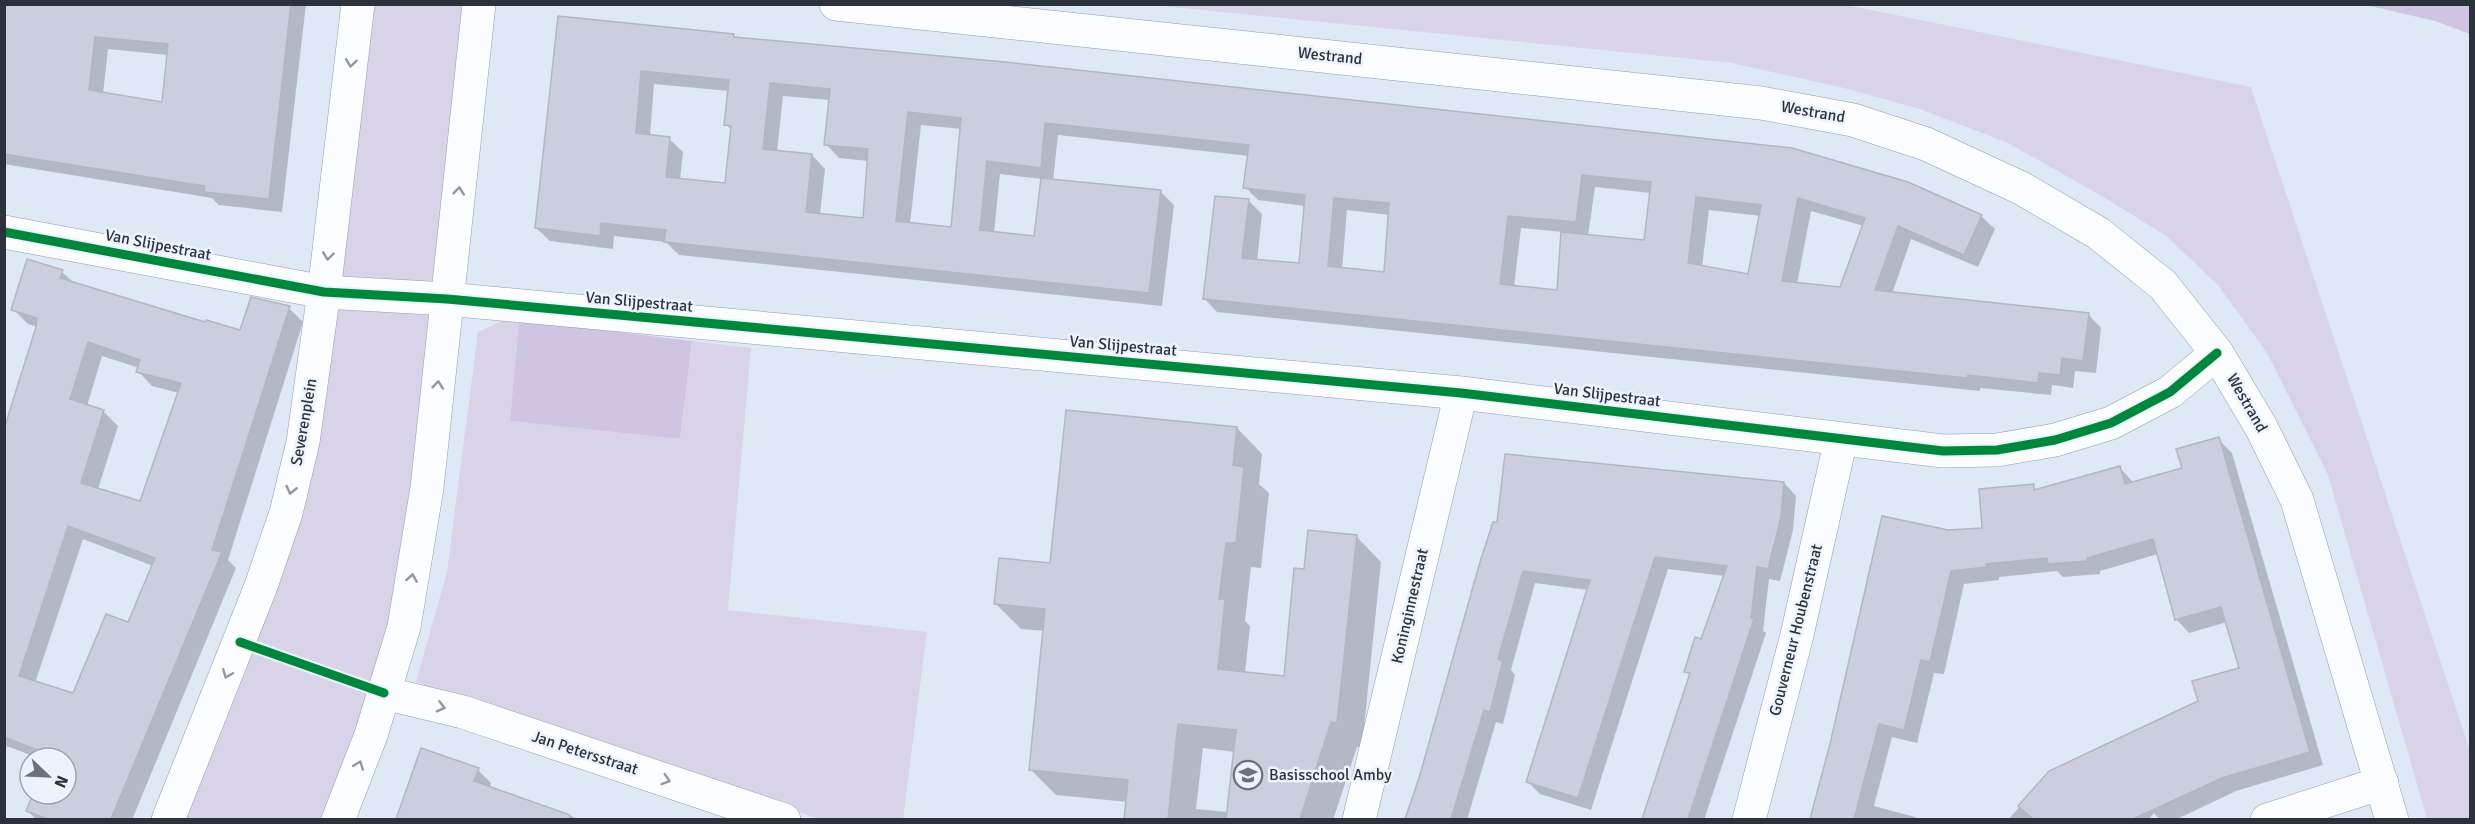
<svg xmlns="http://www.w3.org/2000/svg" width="2475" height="824" font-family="Signika,sans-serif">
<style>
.green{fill:#d9d3e9}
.forest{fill:#cfc5e2}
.shadow{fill:#0003;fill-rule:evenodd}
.building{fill:#cbcfdd;stroke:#b2b6c1;stroke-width:1.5;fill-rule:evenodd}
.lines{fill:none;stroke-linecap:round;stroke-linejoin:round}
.minor-casing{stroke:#969da7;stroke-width:34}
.minor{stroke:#fafcfe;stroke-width:33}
.cycleway-casing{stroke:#ecf3fc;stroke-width:13}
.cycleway{stroke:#00873e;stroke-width:9}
.oneway{stroke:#93979c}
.labels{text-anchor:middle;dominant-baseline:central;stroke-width:5;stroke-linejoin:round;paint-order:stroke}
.street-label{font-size:16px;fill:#2c323b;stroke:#ecf3fc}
.poi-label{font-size:16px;fill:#2c323b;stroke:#ecf3fc;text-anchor:start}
</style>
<rect width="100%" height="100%" fill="#dfe8f5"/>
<g class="green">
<polygon points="370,5 465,5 390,666 325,819 180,820 274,589"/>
<polygon points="1153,5 1846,5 2251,87 2470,751 2470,819 2427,819 2328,475 2267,353 2218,285 2165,235 2105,198 2008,143 1920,109 1844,88 1732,63"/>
<polygon points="506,319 519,320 510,421 680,439 692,341 751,348 728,610 927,632 903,819 819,819 416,682 447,572 478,332"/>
</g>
<g class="forest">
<polygon points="2366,5 2470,5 2470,34 2435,21"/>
<polygon points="519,320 692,341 680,439 510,421"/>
</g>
<g class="shadow">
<path d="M4,4H306L282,212L219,205L212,198L4,164ZM108,49L168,55L163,104L103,94Z"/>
<path d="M559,17L733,36L737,39L1981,216L1995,229L1978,267L1911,239L1892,294L2088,314L2101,328L2096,373L2075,371L2073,388L2052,385L2051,395L1980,388V391L1217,312L1204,298L1249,201L1262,214L1257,261L1300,265L1305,206L1258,200L1245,187L1249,156L1058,135L1053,181L1160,191L1174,205L1162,306L679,255L666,242L614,236L613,249L550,241L536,228ZM654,84L729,91L726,124L732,130L726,185L680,180L683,152L669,139L650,136ZM783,96L830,100L826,144L839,158L868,161L864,219L820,215L825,169L812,155L777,152ZM921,125L962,129L953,228L910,224ZM1000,174L1042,179L1035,237L994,233ZM1595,187L1651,193L1645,242L1588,236ZM1347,210L1390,215L1385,273L1342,269ZM1709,210L1761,216L1749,276L1702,267ZM1811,211L1864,226L1841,288L1797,284ZM1521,228L1563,232L1559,291L1514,287Z"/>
<path d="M62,272L74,283L206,324L241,332L289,308L303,322L228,560L236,568L132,820H37L28,811L35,794H66V758H38L7,746L4,756V433L38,327L28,324L13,309ZM102,356L139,368L138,371L152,386L179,393L141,503L98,489L118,426L103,411L87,406ZM83,539L153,566L129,624L74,695L35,683Z"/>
<path d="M1237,428L1262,454L1259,484L1269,493L1261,568L1251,567L1245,621L1250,626L1245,673L1285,678L1306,570L1356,536L1381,562L1362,747H1357L1333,820H1126L1128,802L1056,795L1030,769L1045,631L1021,629L995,603ZM1203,748L1235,752L1228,812L1196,809Z"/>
<polygon points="2218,439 2232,453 2323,765 2236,791 2175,820 2160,820 2154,813 2148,820 2008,820 2050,772 2200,702 2241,669 2227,622 2189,633 2176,619 2158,554 2100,571 2100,574 2063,577 2057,571 1999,577 1999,580 1964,584 1944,674 1934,673 1917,743 1892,737 1874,806 1915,817 1917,820 1812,820 1832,745 1948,532 1984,529 2033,486 2038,491 2120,468 2134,483 2183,469"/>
<polygon points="1784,483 1796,496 1793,530 1780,581 1769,579 1763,631 1766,633 1704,820 1643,820 1691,676 1686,671 1702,641 1725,576 1668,569 1591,810 1540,794 1528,782 1588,590 1535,583 1511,670 1515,675 1503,724 1496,722 1467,820 1406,820 1420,779 1481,562"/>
<polygon points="422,750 478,770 491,783 490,788 582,820 398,820"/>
</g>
<g class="building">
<path d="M4,4H291L269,199L204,192L205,186L4,154ZM95,37L168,44L162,102L89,90Z"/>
<path d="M558,16L734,34V37L1005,62L1792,148L1908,182L1982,215L1964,255L1898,226L1875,290L2089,313L2083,361L2062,358L2060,375L2039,373L2038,383L1968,375L1967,378L1203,299L1215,196L1249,199L1242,258L1299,263L1305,195L1243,188L1249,145L1045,123L1041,168L987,161L980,230L1034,236L1041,178L1161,190L1149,293L664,242L666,230L601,223L600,236L535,228ZM641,71L729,80L724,125L731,126L725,183L666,177L670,137L636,133ZM770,83L830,89L824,145L868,149L863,218L806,212L812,154L763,149ZM908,112L961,118L951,227L896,221ZM1582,175L1651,182L1644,240L1561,232L1557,290L1500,284L1508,216L1576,222ZM1696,197L1761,205L1748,274L1688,263ZM1334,198L1389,203L1384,272L1328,266ZM1798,198L1865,218L1840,287L1782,281Z"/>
<path d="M27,259L63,270L60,278L205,322L206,320L240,330L251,297L290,306L212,550L222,552L111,819H48L26,811L33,794H66V758H49L50,755L4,737V429L36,327L37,318L11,310ZM88,342L140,360L136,372L181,383L140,501L81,483L104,410L70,399ZM68,526L155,558L128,622L106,614L73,693L19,676Z"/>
<polygon points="1066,410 1237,427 1233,465 1244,467 1236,543 1226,543 1219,599 1225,599 1218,669 1284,676 1294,568 1304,569 1308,530 1357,535 1337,723 1331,722 1300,819 1226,819 1236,730 1178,724 1168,819 1124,819 1128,780 1029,770 1045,609 994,604 999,558 1050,563"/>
<polygon points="2219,437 2310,752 2222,778 2133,819 2033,819 2018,806 2049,771 2198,701 2192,681 2239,668 2221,607 2175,620 2153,539 2087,558 2088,561 2048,564 2047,558 1986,564 1987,567 1951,571 1930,662 1921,660 1904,730 1879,724 1854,819 1810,819 1830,744 1882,516 1948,530 1982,528 1979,489 2034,484 2034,490 2120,466 2125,484 2182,468 2176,449"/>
<polygon points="1505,454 1784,482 1781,517 1768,569 1757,567 1751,618 1754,619 1688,819 1642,819 1690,673 1684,672 1695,637 1701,639 1727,566 1655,557 1578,798 1526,782 1590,580 1523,571 1498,659 1503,661 1490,712 1484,710 1451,819 1405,819 1419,778 1480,562 1493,522 1497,522"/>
<polygon points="421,748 479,768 474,781 570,815 570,819 396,819"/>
</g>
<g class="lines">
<g class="minor-casing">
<g id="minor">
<polyline points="836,4 1761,103 1853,120 1926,144 2021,188 2098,233 2163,285 2217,353 2261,427 2297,500 2392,820"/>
<polyline points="4,232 324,292 447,299 1461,393 1943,451 1997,450 2055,440 2111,423 2170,392 2217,353"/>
<polyline points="384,693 463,712 784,820"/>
<polyline points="168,820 261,586 286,513 303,442 324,292 358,4"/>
<polyline points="338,820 371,735 404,627 427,488 479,4"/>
<polyline points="1359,820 1461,393"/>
<polyline points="1749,820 1797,635 1841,439"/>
<polyline points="2267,820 2382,783"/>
</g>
</g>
<use href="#minor" class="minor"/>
<g class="cycleway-casing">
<g id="cycleway">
<polyline points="4,232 324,292 447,299 1461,393 1943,451 1997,450 2055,440 2111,423 2170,392 2217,353"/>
<polyline points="240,642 384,693"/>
</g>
</g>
<use href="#cycleway" class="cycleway"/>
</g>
<defs><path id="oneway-chevron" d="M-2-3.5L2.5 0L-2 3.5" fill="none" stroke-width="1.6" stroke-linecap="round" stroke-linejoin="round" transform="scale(1.5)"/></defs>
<g class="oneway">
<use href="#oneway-chevron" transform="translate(351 63) rotate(97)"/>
<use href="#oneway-chevron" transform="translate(459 191) rotate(-84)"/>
<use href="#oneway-chevron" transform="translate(328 256) rotate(97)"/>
<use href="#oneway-chevron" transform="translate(438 385) rotate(-84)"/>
<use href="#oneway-chevron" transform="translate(291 490) rotate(103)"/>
<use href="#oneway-chevron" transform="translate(412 578) rotate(-81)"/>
<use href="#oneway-chevron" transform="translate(227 674) rotate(112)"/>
<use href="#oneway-chevron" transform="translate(441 707) rotate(14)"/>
<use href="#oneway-chevron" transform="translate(359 765) rotate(-69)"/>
<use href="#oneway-chevron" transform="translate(666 780) rotate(18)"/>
</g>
<defs>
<g id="school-ring" transform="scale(1.5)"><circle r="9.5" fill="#ecf3fc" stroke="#6b727c" stroke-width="1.5"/><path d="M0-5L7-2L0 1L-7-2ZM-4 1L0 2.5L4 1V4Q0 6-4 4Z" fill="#6b727c"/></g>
</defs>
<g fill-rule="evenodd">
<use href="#school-ring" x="1248" y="775"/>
</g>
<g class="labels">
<g class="street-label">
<text transform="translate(1330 56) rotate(6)">Westrand</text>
<text transform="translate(1813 112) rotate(10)">Westrand</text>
<text transform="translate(158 245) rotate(11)">Van Slijpestraat</text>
<text transform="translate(639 302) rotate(5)">Van Slijpestraat</text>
<text transform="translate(1123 346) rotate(5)">Van Slijpestraat</text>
<text transform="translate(1607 395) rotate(7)">Van Slijpestraat</text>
<text transform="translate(2247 403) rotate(60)">Westrand</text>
<text transform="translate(304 422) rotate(-80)">Severenplein</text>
<text transform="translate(1410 606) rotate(-77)">Koninginnestraat</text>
<text transform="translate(1796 630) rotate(-76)">Gouverneur Houbenstraat</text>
<text transform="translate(585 753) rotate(18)">Jan Petersstraat</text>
</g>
<g class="poi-label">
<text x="1269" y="775">Basisschool Amby</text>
</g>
</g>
<rect width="2475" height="824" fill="none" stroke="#2c323b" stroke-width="12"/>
<g transform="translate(48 776) rotate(113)"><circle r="28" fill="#ecf3fc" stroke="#9fa6af" stroke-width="1.5"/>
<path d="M0-4.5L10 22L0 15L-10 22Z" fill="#6b727c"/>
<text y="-9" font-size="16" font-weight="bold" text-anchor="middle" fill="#2c323b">N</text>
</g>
</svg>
